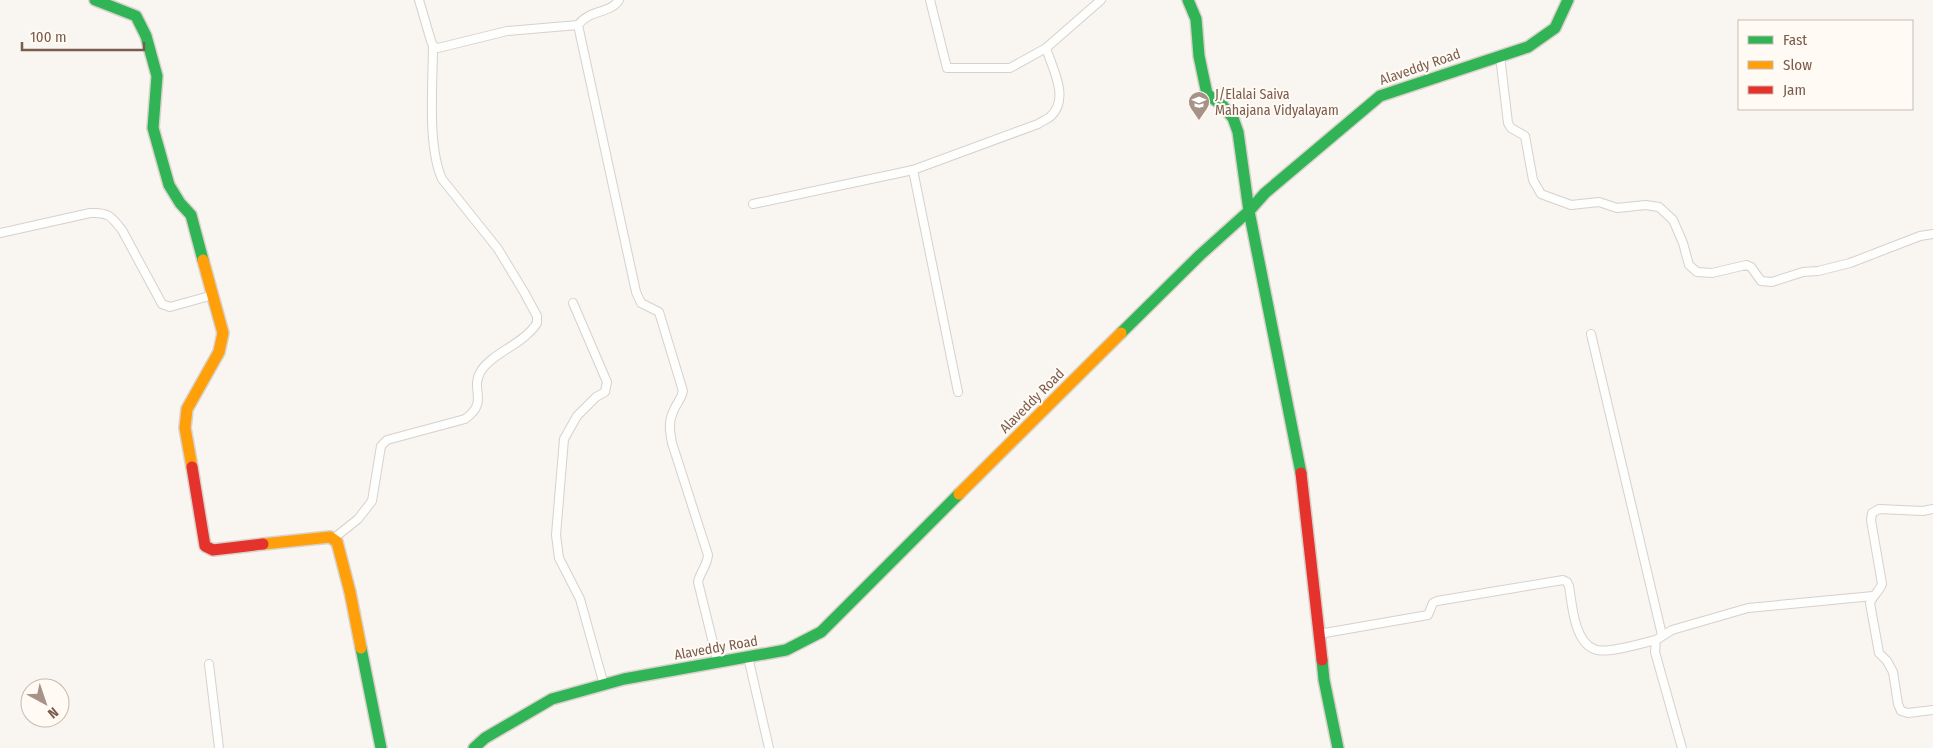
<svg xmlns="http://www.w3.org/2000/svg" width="1933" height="748" font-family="'Fira Sans Condensed',sans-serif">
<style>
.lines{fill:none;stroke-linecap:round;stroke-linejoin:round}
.street-casing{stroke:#d7d1cb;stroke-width:10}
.fast-casing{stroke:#d9d2cb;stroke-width:14}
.slow-casing{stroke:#d9d2cb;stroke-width:14}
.jam-casing{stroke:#d9d2cb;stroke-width:14}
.street{stroke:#fefefd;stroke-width:8}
.fast{stroke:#30b455;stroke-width:11}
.slow{stroke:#ff9f0a;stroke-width:11}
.jam{stroke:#e5322d;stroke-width:11}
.labels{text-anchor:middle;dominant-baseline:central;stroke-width:4;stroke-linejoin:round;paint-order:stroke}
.street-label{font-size:14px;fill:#7a5c4d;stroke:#fffaf3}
.poi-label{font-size:14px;fill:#7a5c4d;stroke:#fffaf3;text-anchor:start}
</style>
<rect width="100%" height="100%" fill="#f9f5f0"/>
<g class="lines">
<g class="street-casing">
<g id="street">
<polyline points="419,0 431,41 433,46 438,48 507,31 578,25"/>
<path d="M619,0C610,14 590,9 578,25L636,292L641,303L659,312L683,391C681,401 676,403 673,412C668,423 670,432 672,443L708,555C707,566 700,572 698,582L718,663"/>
<polyline points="930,0 947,68 1010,68 1046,48 1101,0"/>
<polyline points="1500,56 1508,123 1511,128 1525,136 1533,180 1541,194 1571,205 1599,202 1617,208 1646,205 1659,207 1673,220 1683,243 1689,265 1697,272 1712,273 1746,265 1751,267 1761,281 1772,282 1803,272 1818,271 1850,263 1920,236 1933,234"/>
<polyline points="913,170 958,392"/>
<path d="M753,204L913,170L1038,124C1042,121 1048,119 1051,116C1070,98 1052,68 1046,48"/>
<path d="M0,233L90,213C108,212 111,216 122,230L162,304L170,307L213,295"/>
<polyline points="573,303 607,382 605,392 596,397 577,416 564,439 556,535 559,558 580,599 604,685"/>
<polyline points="1591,334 1662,635"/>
<path d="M1933,509L1923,511L1879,509L1872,513L1871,520L1882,584C1879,592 1873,595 1870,603L1879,653L1887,661L1893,672L1898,704L1901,711L1908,713L1933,710"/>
<path d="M333,539L358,519L372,501L381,446L387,440L465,419C490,401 469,390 481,371C492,353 524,344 537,323V316L524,292L498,249L442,179C427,146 433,83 433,46"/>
<path d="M1319,634L1428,615L1433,603L1437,601L1563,580L1567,582L1569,586C1572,604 1574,641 1594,649C1606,655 1642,643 1656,640"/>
<polyline points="748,657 769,748"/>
<polyline points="209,664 219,748"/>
<polyline points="1682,748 1655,652 1656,640 1672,630 1748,608 1873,596"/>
</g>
</g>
<g class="fast-casing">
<g id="fast">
<polyline points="95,0 136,16 146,36 157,76 153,128 169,185 180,203 191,215 203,260"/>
<polyline points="1188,0 1196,19 1199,56 1207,94 1223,106 1233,118 1238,132 1249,211 1301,473"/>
<polyline points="1121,333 1200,255 1249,211 1265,193 1380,96 1528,47 1555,28 1568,0"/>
<polyline points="361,648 381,748"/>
<polyline points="1322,660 1324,680 1338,748"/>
<polyline points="474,748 485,738 552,699 624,679 786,650 821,632 959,494"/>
</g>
</g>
<g class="slow-casing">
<g id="slow">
<polyline points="192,467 185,428 187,409 219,352 223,333 203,260"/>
<polyline points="959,494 1121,333"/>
<polyline points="263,544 330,537 337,542 350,592 361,648"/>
</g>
</g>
<g class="jam-casing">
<g id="jam">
<polyline points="192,467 205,546 213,550 263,544"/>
<polyline points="1301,473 1322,660"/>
</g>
</g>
<use href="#street" class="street"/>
<use href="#fast" class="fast"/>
<use href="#slow" class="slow"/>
<use href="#jam" class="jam"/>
</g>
<defs>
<g id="school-pin" transform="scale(1.125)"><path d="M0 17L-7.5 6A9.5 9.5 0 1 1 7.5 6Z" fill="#a69286" stroke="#fffaf3"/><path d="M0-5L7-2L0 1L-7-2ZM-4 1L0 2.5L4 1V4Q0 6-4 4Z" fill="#fff"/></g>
</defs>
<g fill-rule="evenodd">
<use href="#school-pin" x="1199" y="102"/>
</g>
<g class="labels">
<g class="street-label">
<text transform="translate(1420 67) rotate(-19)">Alaveddy Road</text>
<text transform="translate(1032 401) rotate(-45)">Alaveddy Road</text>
<text transform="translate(716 648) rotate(-10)">Alaveddy Road</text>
</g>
<g class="poi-label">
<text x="1215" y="94">J/Elalai Saiva<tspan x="1215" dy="16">Mahajana Vidyalayam</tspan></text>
</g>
</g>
<rect x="1738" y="20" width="175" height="90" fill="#fffaf3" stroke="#cabbb1"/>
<rect x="1748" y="36" width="25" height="8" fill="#30b455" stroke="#cabbb1"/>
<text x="1783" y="45" font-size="15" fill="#7a5c4d">Fast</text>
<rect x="1748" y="61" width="25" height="8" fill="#ff9f0a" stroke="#cabbb1"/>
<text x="1783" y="70" font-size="15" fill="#7a5c4d">Slow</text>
<rect x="1748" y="86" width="25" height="8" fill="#e5322d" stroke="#cabbb1"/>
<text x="1783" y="95" font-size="15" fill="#7a5c4d">Jam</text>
<g transform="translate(45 703) rotate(140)"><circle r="24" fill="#fffaf3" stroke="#cabbb1"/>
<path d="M0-4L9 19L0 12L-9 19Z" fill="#a69286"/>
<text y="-8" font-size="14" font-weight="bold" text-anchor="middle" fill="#7a5c4d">N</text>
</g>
<path d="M22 42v8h122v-8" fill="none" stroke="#7a5c4d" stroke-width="2.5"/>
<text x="30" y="42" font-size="15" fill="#7a5c4d" stroke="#fffaf3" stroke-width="4" paint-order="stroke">100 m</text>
</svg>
